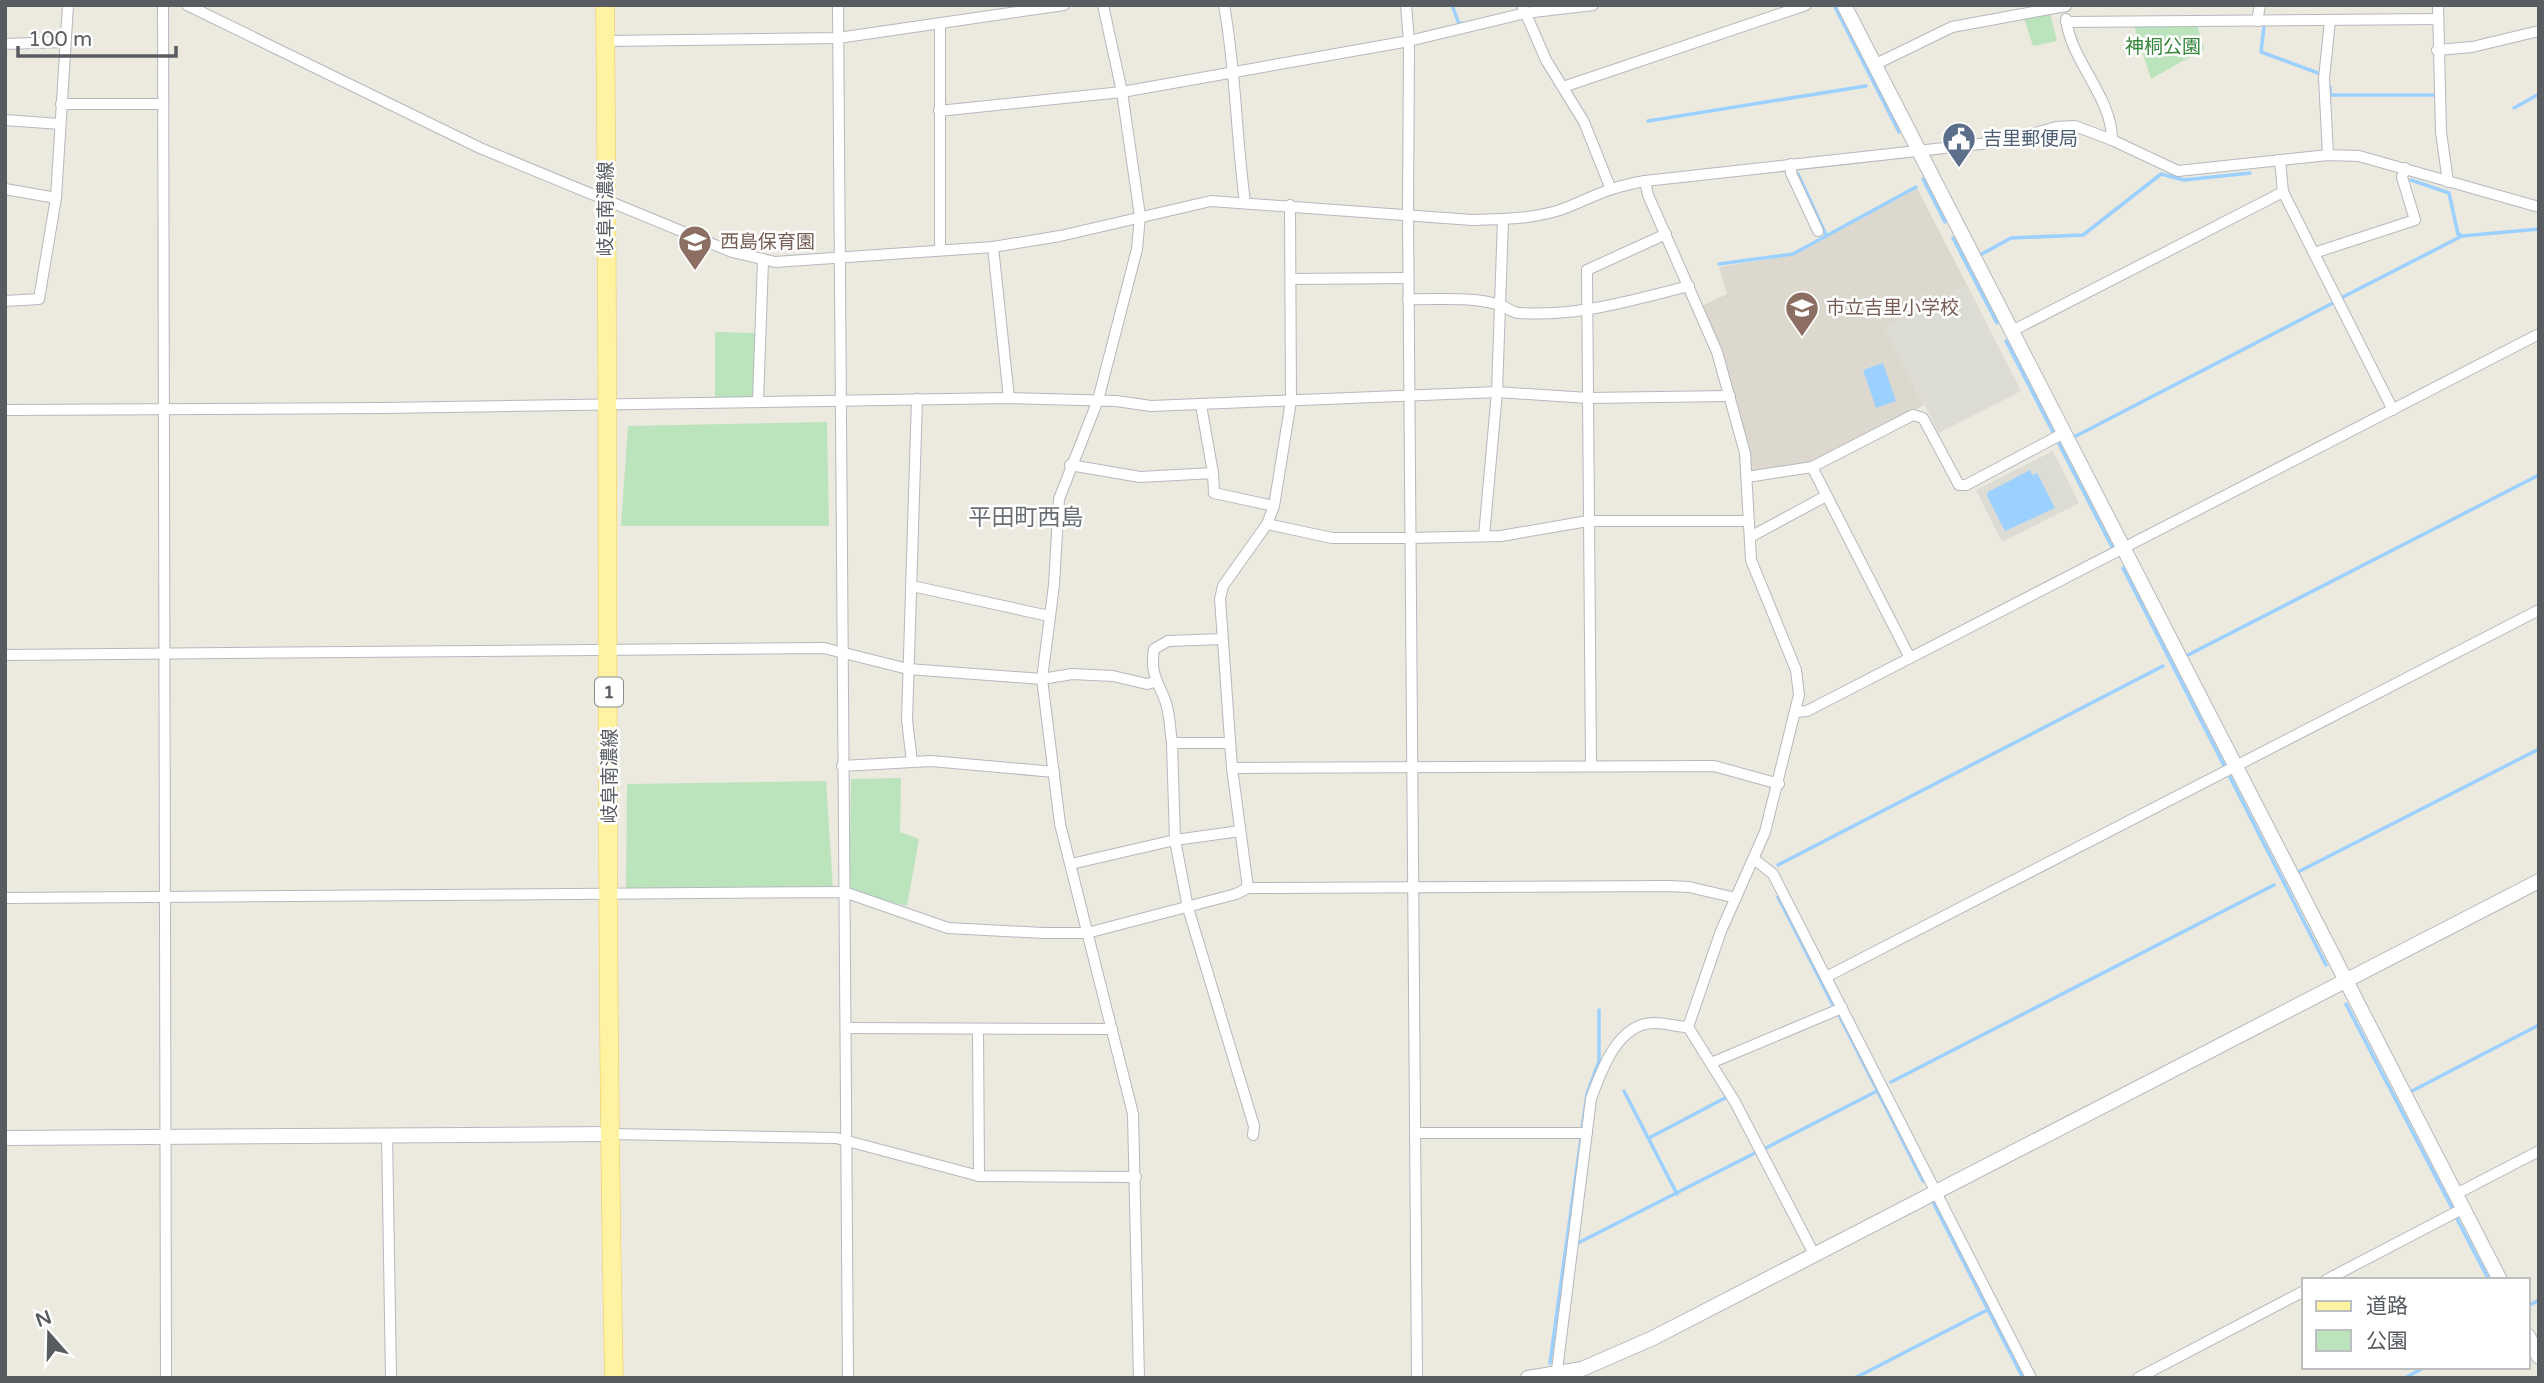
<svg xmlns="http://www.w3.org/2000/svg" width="2544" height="1383" font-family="'Varela Round','Noto Sans JP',sans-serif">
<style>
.industrial{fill:#dcdbd4}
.education{fill:#dcd8ce}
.green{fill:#bbe4bc}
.water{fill:#9cd1ff}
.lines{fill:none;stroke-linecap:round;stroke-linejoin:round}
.stream{stroke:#9cd1ff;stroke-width:3.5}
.minor-casing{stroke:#b5b8bd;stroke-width:12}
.tertiary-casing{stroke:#b5b8bd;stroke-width:16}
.primary-casing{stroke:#f2ca52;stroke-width:19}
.minor{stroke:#fff;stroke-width:10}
.tertiary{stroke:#fff;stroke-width:14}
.primary{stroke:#fff2a1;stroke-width:18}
.labels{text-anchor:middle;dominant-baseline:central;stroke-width:5;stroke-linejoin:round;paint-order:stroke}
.shield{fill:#fff;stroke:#8a8d90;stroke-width:2}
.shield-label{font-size:18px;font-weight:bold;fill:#585c61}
.park-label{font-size:19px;fill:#34853a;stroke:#fff}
.service-label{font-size:19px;fill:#4e5e75;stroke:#fff;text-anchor:start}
.street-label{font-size:19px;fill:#585c61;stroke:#fff}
.education-label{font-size:19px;fill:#785e54;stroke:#fff;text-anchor:start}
.quarter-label{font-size:23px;fill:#696e73;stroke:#fff}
</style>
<rect width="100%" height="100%" fill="#ece9df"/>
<g class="industrial">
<polygon points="1967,285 2021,391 1939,433 1884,327"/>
<polygon points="2053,451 2079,503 2002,542 1976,490"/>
</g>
<polygon class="education" points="1917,188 1967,285 1884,327 1924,405 1804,465 1754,472 1749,467 1702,306 1727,294 1719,267 1794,255"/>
<g class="green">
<polygon points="2050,13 2057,41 2033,46 2024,18"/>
<polygon points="2197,25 2204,49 2151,79 2134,26"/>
<polygon points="715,332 757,333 755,397 715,397"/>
<polygon points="827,422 829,526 621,526 628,426"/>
<polygon points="901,778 900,832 919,839 907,906 849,892 851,779"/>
<polygon points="826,781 833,889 626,888 627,784"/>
</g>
<g class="water">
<polygon points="1883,363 1896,401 1876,408 1863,370"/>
<polygon points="2030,470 2032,475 2037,473 2055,508 2005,531 1987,496 1988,492"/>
</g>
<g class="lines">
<g class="stream">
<polyline points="1452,5 1459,24 1462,23"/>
<polyline points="1834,5 1899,132"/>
<polyline points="2264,26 2261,52 2318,73"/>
<polyline points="2330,87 2330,95 2433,95"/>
<polyline points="2514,108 2539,94"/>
<polyline points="1648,121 1866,86"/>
<polyline points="1798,174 1826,235"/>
<polyline points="1923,179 1945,222"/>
<polyline points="2411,180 2449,193 2458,234 2461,235"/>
<polyline points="1953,238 1997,323"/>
<polyline points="1980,255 2011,238 2083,235 2161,174 2184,180 2250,173"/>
<polyline points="1719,264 1793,254 1916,187"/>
<polyline points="2341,298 2462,236 2539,229"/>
<polyline points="2006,341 2054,434"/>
<polyline points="2076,436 2333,303"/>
<polyline points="2059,444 2113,549"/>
<polyline points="2123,568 2326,965"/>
<polyline points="2188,655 2539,475"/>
<polyline points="1778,865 2163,666"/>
<polyline points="2298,872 2539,749"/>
<polyline points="1778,897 1834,1007"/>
<polyline points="2346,1004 2453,1210"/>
<polyline points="1839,1015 1923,1181"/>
<polyline points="1891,1082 2274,885"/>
<polyline points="1624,1091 1677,1194"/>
<polyline points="2412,1091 2539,1025"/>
<polyline points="1582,1129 1587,1094 1599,1061 1599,1010"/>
<polyline points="1649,1138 1725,1098"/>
<polyline points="1764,1149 1877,1091"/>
<polyline points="1933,1202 2023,1378"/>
<polyline points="2457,1219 2489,1280"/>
<polyline points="1578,1243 1755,1153"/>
<polyline points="2528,1306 2539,1300"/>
<polyline points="1550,1363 1581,1138"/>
<polyline points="1855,1378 1987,1310"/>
<polyline points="2405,1378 2425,1367"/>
</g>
<g class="minor-casing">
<g id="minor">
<polyline points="163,5 166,1378"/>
<path d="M187,5L480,148L732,252L775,262L993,247L1060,236L1211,201L1472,220C1504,219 1539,219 1568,207C1599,194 1611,187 1645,181L2008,141L2056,127L2075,126L2112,140L2178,171L2328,155L2359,156L2539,207"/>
<polyline points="838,5 848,1378"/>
<polyline points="1103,5 1122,92 1140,216 1137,249 1098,400 1059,499 1054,585 1042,679 1060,824 1133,1114 1139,1378"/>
<path d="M1224,5C1236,70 1236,136 1245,202"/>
<polyline points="1522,5 1546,60 1584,122 1610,187"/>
<polyline points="2438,5 2441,132 2448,182"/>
<path d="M2066,19C2071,62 2112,96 2112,140"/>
<polyline points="2257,21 2260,5"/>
<polyline points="2066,22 2438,19"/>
<polyline points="940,24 940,250"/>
<polyline points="605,41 838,38 1064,5"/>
<polyline points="5,44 65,42"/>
<polyline points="2437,50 2472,47 2539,31"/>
<polyline points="1874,65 1952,27 2066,6"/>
<polyline points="1563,87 1806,5"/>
<polyline points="61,104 162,104"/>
<polyline points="939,111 1122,92 1409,41 1406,5"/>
<polyline points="5,120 60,124"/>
<polyline points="2328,155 2324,78 2330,21"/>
<polyline points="2280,160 2283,192 2393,410"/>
<polyline points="1791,164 1791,173 1818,231"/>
<polyline points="1645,181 1648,195 1717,352 1745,453 1751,560 1796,670 1799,695 1765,832 1721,931 1688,1027 1735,1102 1814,1254"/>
<polyline points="5,189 56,198"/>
<polyline points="993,247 1009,398"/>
<polyline points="2314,253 2415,220 2402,177 2405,168"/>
<polyline points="1291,279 1408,278"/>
<path d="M1408,299C1437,300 1472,296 1500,305C1507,307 1512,313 1519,313C1578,317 1633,300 1689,286"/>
<polyline points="5,301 39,299 56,198 68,5"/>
<polyline points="2012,331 2283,192"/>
<polyline points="758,401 763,261"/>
<polyline points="1201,405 1213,473"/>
<polyline points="5,410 383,408 1009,398 1116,401 1151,406 1497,392 1588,398 1730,396"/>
<polyline points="1070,465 1140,477 1213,473 1214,493 1274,506"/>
<polyline points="1812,467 1910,658"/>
<polyline points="1747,477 1812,467 1913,415 1923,418 1959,485 1966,485 2064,433"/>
<polyline points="1267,524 1332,538 1410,538 1501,536 1588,521 1749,521"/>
<polyline points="1484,536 1497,392 1503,219"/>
<polyline points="1750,537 1826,496"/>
<polyline points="912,586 1049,616"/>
<path d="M1222,639L1168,641L1154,649C1150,676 1158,680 1166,703C1170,715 1170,730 1172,743H1230"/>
<polyline points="5,655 824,648 908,669 1042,679 1072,674 1113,676 1147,684 1155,682"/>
<polyline points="1796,712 1807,711 2539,334"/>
<polyline points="1172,743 1175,840 1240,831"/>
<polyline points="912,762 907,720 917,399"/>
<polyline points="1591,765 1587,270 1666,234"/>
<polyline points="842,766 931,761 1054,772"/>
<polyline points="1232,768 1714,766 1779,784"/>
<polyline points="1754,859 1773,874 2031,1378"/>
<polyline points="1071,864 1175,840 1188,908 1254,1126 1253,1135"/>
<polyline points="1248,888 1232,768 1220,599 1223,586 1267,524 1274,506 1291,401 1290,205"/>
<polyline points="5,898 844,892 948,928 1043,933 1087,933 1236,894 1248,888 1669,886 1689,887 1736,898"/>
<polyline points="1826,977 2539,610"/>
<polyline points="846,1028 1112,1029"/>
<polyline points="978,1029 979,1176"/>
<polyline points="1711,1063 1842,1008"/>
<polyline points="1415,1133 1587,1133"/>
<polyline points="387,1134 391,1378"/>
<polyline points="609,1134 836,1138 979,1176 1136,1177"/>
<polyline points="2456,1194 2539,1151"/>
<polyline points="2326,1280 2464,1208"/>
<polyline points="1417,1378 1408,214 1409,41 1525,13 1593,5"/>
<path d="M1556,1378L1591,1099C1601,1071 1618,1022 1655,1023C1666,1023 1677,1027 1688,1027"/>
<polyline points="2138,1378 2304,1291"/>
</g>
</g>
<g class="tertiary-casing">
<g id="tertiary">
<polyline points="1844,5 2500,1280"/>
<polyline points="5,1138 609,1134"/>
<polyline points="2528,1336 2539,1357"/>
<polyline points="1528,1378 1582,1369 1653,1338 2539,881"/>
</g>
</g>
<g class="primary-casing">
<path id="primary" d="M605,5C610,463 604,920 614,1378"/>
</g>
<use href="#minor" class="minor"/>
<use href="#tertiary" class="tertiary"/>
<use href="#primary" class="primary"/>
</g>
<defs>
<g id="civic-pin" transform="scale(1.75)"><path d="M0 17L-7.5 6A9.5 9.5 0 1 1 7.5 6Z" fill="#5c6f8a" stroke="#fff"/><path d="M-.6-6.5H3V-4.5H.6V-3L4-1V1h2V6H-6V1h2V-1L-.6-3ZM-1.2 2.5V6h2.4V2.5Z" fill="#fff"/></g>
<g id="school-pin" transform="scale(1.75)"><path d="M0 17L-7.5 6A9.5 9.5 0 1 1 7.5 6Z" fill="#8d6e63" stroke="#fff"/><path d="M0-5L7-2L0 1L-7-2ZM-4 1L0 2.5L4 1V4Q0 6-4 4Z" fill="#fff"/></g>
</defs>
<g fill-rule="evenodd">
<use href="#civic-pin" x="1959" y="139"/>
<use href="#school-pin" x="695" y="242"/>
<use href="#school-pin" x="1802" y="308"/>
</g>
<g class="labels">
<rect class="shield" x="595" y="677.5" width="28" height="29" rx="5"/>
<g class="shield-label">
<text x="609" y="692">1</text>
</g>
<g class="park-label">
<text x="2163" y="47">神桐公園</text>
</g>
<g class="service-label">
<text x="1983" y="139">吉里郵便局</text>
</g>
<g class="street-label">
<text transform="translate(606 209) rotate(-90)">岐阜南濃線</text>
<text transform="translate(610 776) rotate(-90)">岐阜南濃線</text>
</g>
<g class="education-label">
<text x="720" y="242">西島保育園</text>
<text x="1826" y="308">市立吉里小学校</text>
</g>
<g class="quarter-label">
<text x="1026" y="518">平田町西島</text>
</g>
</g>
<rect width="2544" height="1383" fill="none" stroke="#585c61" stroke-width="14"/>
<rect x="2302" y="1278" width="228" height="91" fill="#ffffff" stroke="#bcbec0" stroke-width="2"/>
<rect x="2316" y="1301" width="35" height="10" fill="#fff2a1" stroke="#bcbec0" stroke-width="2"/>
<text x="2366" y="1313" font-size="21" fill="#585c61">道路</text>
<rect x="2316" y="1330" width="35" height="21" fill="#bbe4bc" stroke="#bcbec0" stroke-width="2"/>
<text x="2366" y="1348" font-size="21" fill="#585c61">公園</text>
<g transform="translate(49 1334) rotate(340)" stroke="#ffffff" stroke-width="5" paint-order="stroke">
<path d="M0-5L12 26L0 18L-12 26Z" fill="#585c61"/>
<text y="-10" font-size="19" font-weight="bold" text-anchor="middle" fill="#585c61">N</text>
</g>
<path d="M18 46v10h158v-10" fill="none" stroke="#585c61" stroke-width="3.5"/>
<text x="28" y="46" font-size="21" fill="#585c61" stroke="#ffffff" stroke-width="5" paint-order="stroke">100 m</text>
</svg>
